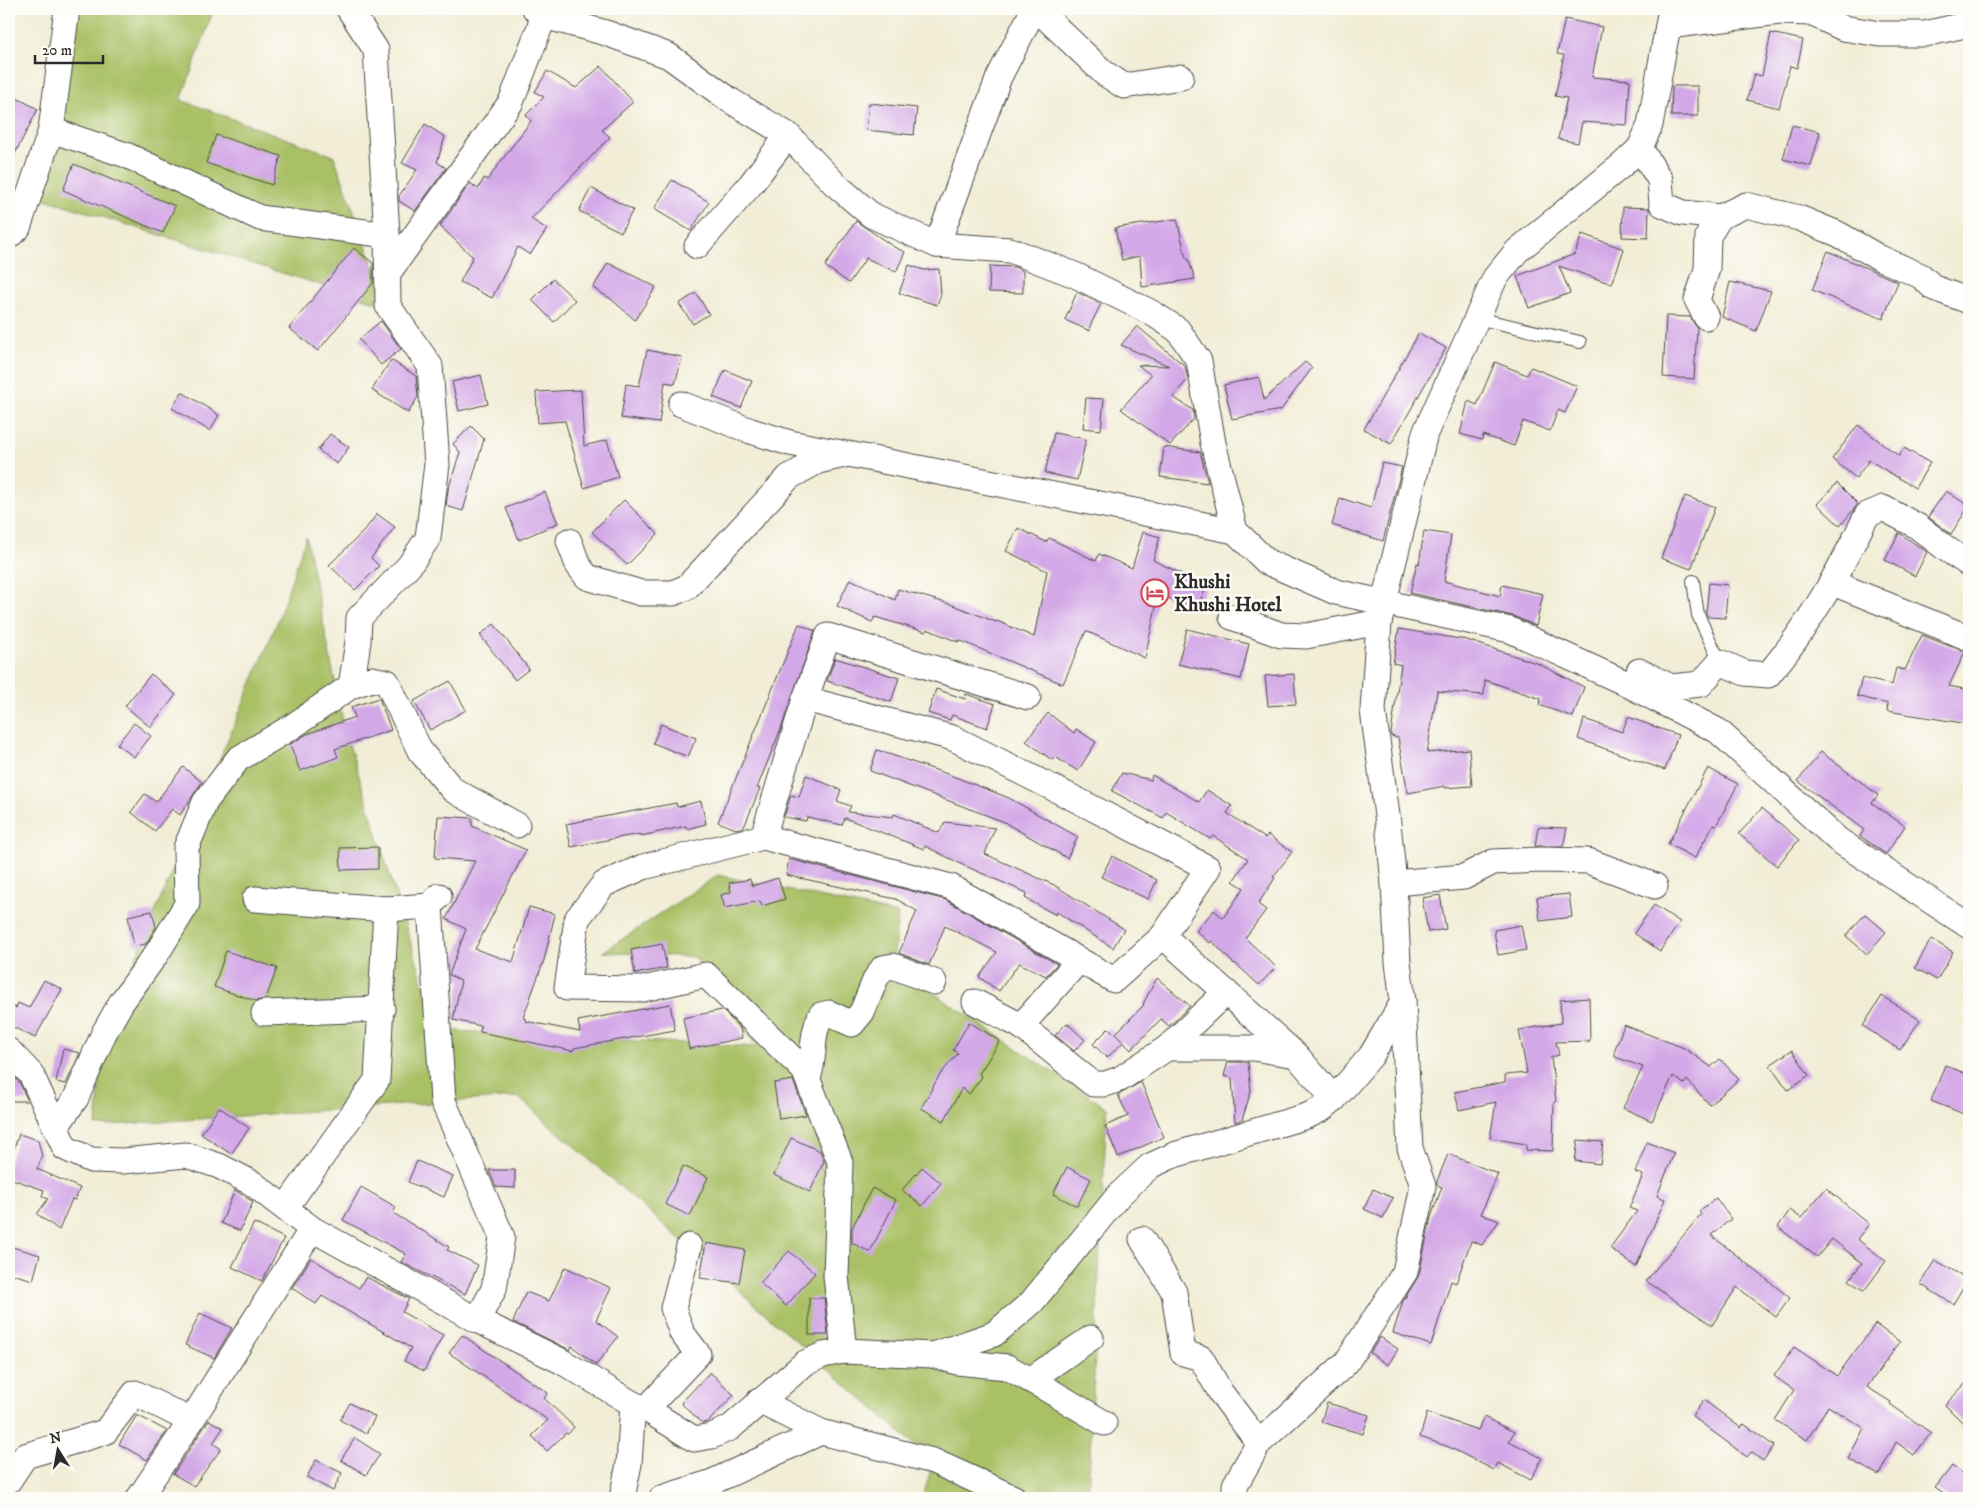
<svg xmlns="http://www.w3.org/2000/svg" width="1978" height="1507" font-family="'IM FELL DW Pica',serif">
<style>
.green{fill:#a9c065;stroke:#6a7648}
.building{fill:#d3a8e7}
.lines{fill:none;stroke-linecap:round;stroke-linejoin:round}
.lane-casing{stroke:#494845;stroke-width:14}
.street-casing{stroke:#494845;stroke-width:27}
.lane{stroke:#fff;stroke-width:12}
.street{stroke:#fff;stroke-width:25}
.labels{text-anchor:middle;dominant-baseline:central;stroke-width:5;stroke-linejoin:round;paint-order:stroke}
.poi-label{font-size:20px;font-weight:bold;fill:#2b2b2b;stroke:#fdfcf7;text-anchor:start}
</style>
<rect width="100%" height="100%" fill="#fdfcf7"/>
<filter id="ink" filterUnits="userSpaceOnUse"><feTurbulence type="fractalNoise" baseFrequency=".02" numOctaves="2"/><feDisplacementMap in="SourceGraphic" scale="10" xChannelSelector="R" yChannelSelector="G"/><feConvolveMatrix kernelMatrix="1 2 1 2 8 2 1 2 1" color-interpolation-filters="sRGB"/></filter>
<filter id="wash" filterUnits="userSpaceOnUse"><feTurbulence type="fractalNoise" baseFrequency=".0096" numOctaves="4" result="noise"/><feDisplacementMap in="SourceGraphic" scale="20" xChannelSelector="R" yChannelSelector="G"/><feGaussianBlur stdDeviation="1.12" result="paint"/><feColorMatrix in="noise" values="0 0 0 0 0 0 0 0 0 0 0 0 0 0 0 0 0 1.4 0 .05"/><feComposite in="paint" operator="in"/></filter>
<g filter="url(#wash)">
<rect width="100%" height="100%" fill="#f1edd6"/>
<g class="green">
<polygon points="66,9 214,9 181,100 334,156 388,306 29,194"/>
<polygon points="306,537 345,731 438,1030 757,1047 695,957 603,952 718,875 898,914 893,966 1107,1108 1088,1498 923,1498 933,1461 518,1097 96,1126 104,1033 277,623"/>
</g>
<g id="blocks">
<g class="building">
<polygon points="1565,19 1602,27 1592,77 1630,80 1627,125 1582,122 1578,143 1558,139 1567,98 1555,96 1564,55 1557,54"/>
<polygon points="1771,33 1803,40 1797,68 1790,66 1779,108 1747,100 1754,74 1762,76"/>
<polygon points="601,66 633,102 602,130 610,137 531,219 547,229 530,255 518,247 492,298 460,282 473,257 440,226 470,183 478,189 484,178 487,180 531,121 526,115 544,97 535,92 547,71 576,88"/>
<polygon points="1672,86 1698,86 1698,116 1671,116"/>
<polygon points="9,94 38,109 9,165"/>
<polygon points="869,103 917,108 914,135 866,130"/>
<polygon points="425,124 445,137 437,162 446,168 415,211 399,201 399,196 417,170 402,163"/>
<polygon points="1792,125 1820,132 1811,166 1783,159"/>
<polygon points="216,135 281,156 272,185 206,163"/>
<polygon points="74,164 175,206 163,233 63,190"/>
<polygon points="672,180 709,202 691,231 654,209"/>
<polygon points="591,188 633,210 621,232 579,211"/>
<polygon points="1623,207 1649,208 1648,238 1622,237"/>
<polygon points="1177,219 1186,258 1188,258 1195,279 1142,287 1140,256 1122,260 1115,228"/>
<polygon points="856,221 894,247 905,252 896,272 866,258 849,283 825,266"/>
<polygon points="1582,234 1624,249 1612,284 1559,266 1570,293 1529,308 1517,276 1575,254"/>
<polygon points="354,248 373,263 373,283 318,351 289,328"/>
<polygon points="1828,251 1898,282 1883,319 1812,290"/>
<polygon points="608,263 656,287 635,320 611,299 593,288"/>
<polygon points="909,265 924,270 939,269 941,294 937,305 899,293"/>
<polygon points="990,266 1015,267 1023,271 1023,293 989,292"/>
<polygon points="553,279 575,300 554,322 532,300"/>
<polygon points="1730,282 1771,291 1756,331 1722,317"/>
<polygon points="1077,292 1101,304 1090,326 1090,331 1065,320"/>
<polygon points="696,293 709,314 693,324 679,304"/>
<polygon points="1666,316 1690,317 1697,328 1694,379 1663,377"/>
<polygon points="381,321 401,349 381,365 359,339"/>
<polygon points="1137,326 1185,366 1188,379 1173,397 1193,410 1194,419 1170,445 1121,409 1151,375 1138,365 1169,366 1121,345"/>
<polygon points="1419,333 1446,348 1391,444 1364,429"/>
<polygon points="647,350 682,357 675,384 665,382 659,423 621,418 626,384 639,386"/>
<polygon points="391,360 416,376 418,397 408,413 372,390"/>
<polygon points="1305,362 1312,368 1281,410 1232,419 1224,385 1259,377 1264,400"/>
<polygon points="1495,362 1527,375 1531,367 1577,386 1565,413 1558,410 1550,431 1523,421 1514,446 1483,435 1482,440 1460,434 1468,401 1477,405"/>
<polygon points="725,370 752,381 741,408 713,397"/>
<polygon points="481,375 488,404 459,411 452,382"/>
<polygon points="581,390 584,446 607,440 618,477 584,488 565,421 538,423 536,392"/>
<polygon points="182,392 219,415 210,431 172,408"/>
<polygon points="1086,398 1104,399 1101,430 1083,428"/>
<polygon points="1858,425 1899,456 1904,448 1930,463 1915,488 1869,460 1856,478 1832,459"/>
<polygon points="471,426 484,439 463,511 446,506 448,490 460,452 453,444"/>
<polygon points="1054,433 1086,439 1077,480 1045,473"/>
<polygon points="330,434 349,447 337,464 318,450"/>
<polygon points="1164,447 1200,452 1208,483 1160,477"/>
<polygon points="1382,463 1402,467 1383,541 1332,525 1340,498 1371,508"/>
<polygon points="1837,483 1858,504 1840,526 1817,504"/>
<polygon points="1946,491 1969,506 1951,534 1928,517"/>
<polygon points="545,492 558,523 519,540 506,508"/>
<polygon points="1685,496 1715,507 1691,569 1661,558"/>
<polygon points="624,500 658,534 627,565 592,532"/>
<polygon points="377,514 395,527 371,558 379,566 355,590 329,565 364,531"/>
<polygon points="1018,528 1046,542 1049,538 1096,561 1099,554 1132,568 1143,532 1160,537 1153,560 1207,586 1195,611 1159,593 1145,658 1086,631 1063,684 959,640 958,642 927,629 926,632 875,617 872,622 837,606 850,579 895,600 898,589 953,605 996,622 997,621 1034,637 1047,571 1006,551"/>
<polygon points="1424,531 1451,535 1444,581 1500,596 1502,585 1543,594 1536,626 1513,616 1410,593 1417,563 1419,564"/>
<polygon points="1899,533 1927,552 1915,576 1885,560"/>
<polygon points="1709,583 1728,585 1725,618 1708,617 1706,613"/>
<polygon points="494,624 529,669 515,680 480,635"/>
<polygon points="799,624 815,631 782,726 757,788 760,788 744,827 736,829 718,822"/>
<polygon points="1187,629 1249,644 1241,679 1178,664"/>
<polygon points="1399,629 1467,640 1539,664 1584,687 1573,717 1539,705 1541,699 1485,680 1484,695 1437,691 1427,753 1469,749 1472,786 1445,788 1445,786 1408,793 1398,738 1391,736 1391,733 1401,665 1393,663"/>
<polygon points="1922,635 1965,652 1949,686 1969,690 1969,724 1887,711 1888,704 1857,696 1862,678 1892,685 1896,668 1905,670"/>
<polygon points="835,658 899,678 891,702 827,681"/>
<polygon points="151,674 176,695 150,727 125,706"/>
<polygon points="1294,674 1296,704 1268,706 1265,676"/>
<polygon points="450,681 466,710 430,730 414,701"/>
<polygon points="936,689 965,699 966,694 995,704 987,728 952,715 950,720 928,713"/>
<polygon points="379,698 391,730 335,749 338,757 300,771 290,744 307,734 355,717 351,707"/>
<polygon points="1048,713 1074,733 1076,729 1096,742 1078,771 1055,757 1052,760 1026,741"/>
<polygon points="1628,717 1678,735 1665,770 1578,739 1584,719 1622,732"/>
<polygon points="134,723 151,736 134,757 117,744"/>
<polygon points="661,724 696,738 688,757 653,743"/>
<polygon points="877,750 950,775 1009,798 1078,837 1067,858 1007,824 1007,823 870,771"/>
<polygon points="1821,752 1878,795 1872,803 1905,826 1886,854 1860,836 1864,830 1798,781"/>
<polygon points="183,767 202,782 180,815 172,809 155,831 131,812 145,794 156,802"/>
<polygon points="1708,768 1738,784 1716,826 1713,825 1695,858 1668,844"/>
<polygon points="1122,773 1151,780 1152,775 1199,802 1207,790 1232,806 1227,813 1265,838 1268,835 1292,852 1273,877 1275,878 1258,904 1266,910 1245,938 1276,967 1259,985 1235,963 1234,964 1212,941 1210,943 1196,931 1214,910 1223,918 1244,888 1233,881 1248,859 1213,836 1210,839 1166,812 1163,818 1112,791"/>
<polygon points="806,775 841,790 837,801 851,806 848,812 893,817 894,814 939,833 945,822 995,828 985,854 1054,885 1124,929 1113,948 1057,912 1056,915 1025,898 1027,893 963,865 925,846 924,849 845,818 842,825 807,817 806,821 784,817 791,795 799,797"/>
<polygon points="701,801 706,824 686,829 686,826 641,836 641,834 617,838 571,847 566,824 676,803 677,807"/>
<polygon points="1762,808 1799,840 1777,866 1739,834"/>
<polygon points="438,816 472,818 472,826 526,850 475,949 513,962 529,907 555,914 544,960 523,1018 526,1019 525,1021 580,1032 578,1021 670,1004 675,1030 574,1048 573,1051 480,1032 481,1026 453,1020 461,981 449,975 466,929 446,919 475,861 435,858"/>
<polygon points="1538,827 1567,828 1563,846 1535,846"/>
<polygon points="378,847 378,869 341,870 340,848"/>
<polygon points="1112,856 1157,880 1148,899 1101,877"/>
<polygon points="789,859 946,900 1057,964 1046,976 1019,963 999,991 979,977 997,952 945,926 929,965 899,953 917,911 896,899 786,875"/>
<polygon points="778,878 785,899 762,906 760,901 725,908 721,895 731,892 729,883 750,879 752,886"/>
<polygon points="1569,894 1572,917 1540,921 1537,897"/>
<polygon points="1440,895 1446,929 1428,932 1422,898"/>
<polygon points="1654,905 1680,922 1660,951 1634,933"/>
<polygon points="152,911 156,927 146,944 134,946 128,916"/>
<polygon points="1865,914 1886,932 1867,954 1846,936"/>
<polygon points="1521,925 1526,950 1498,955 1494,930"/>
<polygon points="1931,939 1953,952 1937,980 1915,968"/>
<polygon points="662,944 667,968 635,974 631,950"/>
<polygon points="226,951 277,968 266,999 256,1001 214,987"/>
<polygon points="1157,978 1190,1006 1169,1026 1161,1019 1131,1050 1115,1034 1144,1005 1143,1004"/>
<polygon points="44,980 62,989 35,1038 9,1025 9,1004 16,1008 18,1003 29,1008"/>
<polygon points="1882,996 1920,1020 1900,1050 1863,1026"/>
<polygon points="1589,998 1590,1041 1556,1042 1559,1055 1551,1057 1556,1102 1554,1102 1553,1151 1526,1150 1526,1144 1490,1138 1496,1102 1459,1110 1455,1092 1505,1082 1505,1075 1527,1073 1519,1030 1561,1023 1560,1000"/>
<polygon points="722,1010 740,1028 742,1038 689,1049 683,1018"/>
<polygon points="969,1022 1000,1041 979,1074 982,1077 969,1094 962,1088 944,1121 921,1108 939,1076 958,1053 953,1050"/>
<polygon points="1067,1023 1085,1040 1074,1051 1055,1035"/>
<polygon points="1624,1025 1684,1048 1711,1067 1720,1059 1739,1079 1710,1105 1687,1080 1684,1084 1673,1076 1652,1121 1623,1108 1643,1067 1615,1057 1615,1049"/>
<polygon points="1109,1028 1123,1042 1107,1058 1093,1044"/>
<polygon points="63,1049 80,1053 66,1084 56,1082"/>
<polygon points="1792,1050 1809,1075 1788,1090 1770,1065"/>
<polygon points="1228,1062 1248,1062 1251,1091 1242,1120 1235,1122 1232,1078 1224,1076"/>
<polygon points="1945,1065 1969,1075 1969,1116 1931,1101"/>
<polygon points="9,1072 19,1082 28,1101 9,1101"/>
<polygon points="793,1080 806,1115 779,1119 774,1083"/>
<polygon points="1141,1082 1164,1137 1118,1157 1105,1126 1128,1116 1118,1095"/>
<polygon points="219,1107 249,1128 231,1154 201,1134"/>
<polygon points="19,1134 38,1140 42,1157 37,1169 80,1188 75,1200 72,1199 59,1230 37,1214 48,1199 42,1196 44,1190 9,1178 9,1163"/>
<polygon points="791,1138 820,1151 824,1161 810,1192 774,1175"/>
<polygon points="1578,1140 1603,1142 1600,1164 1575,1161"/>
<polygon points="1647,1142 1674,1153 1657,1196 1665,1199 1636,1267 1610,1248 1637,1211 1629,1208 1643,1175 1635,1172"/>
<polygon points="1448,1154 1498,1174 1481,1214 1499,1221 1482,1245 1471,1241 1456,1283 1451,1281 1431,1345 1393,1333 1403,1301 1419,1275 1431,1217 1442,1187 1437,1185 1437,1181"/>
<polygon points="417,1161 453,1176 444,1197 408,1182"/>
<polygon points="683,1166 708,1177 690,1216 665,1204"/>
<polygon points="922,1167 941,1183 922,1206 902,1190"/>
<polygon points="1067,1167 1091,1179 1077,1206 1053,1194"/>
<polygon points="489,1170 515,1170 515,1188 496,1187"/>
<polygon points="361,1187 396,1207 393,1213 449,1247 447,1250 478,1265 465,1294 401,1262 406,1254 343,1220"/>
<polygon points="872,1188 896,1200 870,1252 852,1243 852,1228"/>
<polygon points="1826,1188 1869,1224 1857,1239 1886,1261 1864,1291 1849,1280 1862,1263 1832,1239 1817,1257 1778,1227 1790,1210 1801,1218"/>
<polygon points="1373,1189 1393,1198 1383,1218 1364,1209"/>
<polygon points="235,1190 253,1202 240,1231 221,1223"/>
<polygon points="1716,1198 1731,1219 1711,1235 1790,1298 1776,1317 1737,1287 1712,1325 1646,1281 1701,1214 1699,1211"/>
<polygon points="254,1223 284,1238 262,1281 232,1267"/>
<polygon points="706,1243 745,1250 739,1283 700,1278"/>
<polygon points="9,1246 40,1255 33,1280 9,1273"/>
<polygon points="789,1251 815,1273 786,1306 760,1283"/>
<polygon points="311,1258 359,1288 366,1277 409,1299 402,1312 443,1335 424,1371 404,1361 411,1348 322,1296 316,1304 292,1288"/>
<polygon points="1935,1260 1968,1279 1953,1304 1920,1284"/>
<polygon points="565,1267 611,1288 596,1320 618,1337 596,1365 572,1346 570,1350 513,1322 526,1292 549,1301"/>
<polygon points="809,1298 824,1298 828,1335 809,1335"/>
<polygon points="200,1313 232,1328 214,1358 185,1345"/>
<polygon points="1875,1324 1900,1342 1867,1387 1891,1402 1890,1404 1931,1433 1914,1455 1896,1442 1879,1475 1848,1459 1864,1428 1828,1406 1807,1440 1775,1420 1794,1390 1774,1376 1794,1347 1837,1376"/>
<polygon points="462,1335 548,1393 544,1398 574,1427 568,1434 566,1433 547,1451 532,1436 548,1420 449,1353"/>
<polygon points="1380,1337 1398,1349 1388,1365 1370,1353"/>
<polygon points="710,1372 734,1395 708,1422 702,1423 681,1403"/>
<polygon points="1969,1380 1969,1429 1945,1405"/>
<polygon points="1704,1400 1741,1428 1744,1424 1774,1446 1763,1461 1751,1452 1747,1457 1692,1416"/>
<polygon points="350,1403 375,1417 366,1434 340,1420"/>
<polygon points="1327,1403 1369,1415 1363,1434 1321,1422"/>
<polygon points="1427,1413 1478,1430 1484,1417 1514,1432 1509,1441 1542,1458 1531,1480 1498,1463 1494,1470 1449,1447 1420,1437"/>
<polygon points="137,1415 167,1431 147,1460 119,1444"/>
<polygon points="209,1420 223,1428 213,1443 221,1449 194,1486 173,1474"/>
<polygon points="355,1438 380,1454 366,1475 341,1460"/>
<polygon points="316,1460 342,1473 333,1491 307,1477"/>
<polygon points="1952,1466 1969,1479 1969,1491 1964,1498 1949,1498 1935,1488"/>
</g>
</g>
</g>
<g filter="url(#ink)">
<use href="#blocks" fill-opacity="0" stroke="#494845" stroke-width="1"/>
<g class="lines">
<g class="lane-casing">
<g id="lane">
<polyline points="1477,318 1580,342"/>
<polyline points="1693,581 1698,615 1720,662"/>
</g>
</g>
<g class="street-casing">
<g id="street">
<polyline points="349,9 376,50 387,235 388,306 430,366 437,464 428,538 409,566 359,618 358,642 351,686"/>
<polyline points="535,9 544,16 606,33 669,56 731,101 788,135 835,184 871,215 937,245 1010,250 1075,275 1152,313 1178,330 1199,361 1213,443 1235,531 1267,562 1336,592 1510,630 1621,681 1718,731 1838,840 1969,926"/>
<polyline points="1037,9 1104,73 1124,86 1181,77"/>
<polyline points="1668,26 1779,12 1811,13 1843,28 1880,34 1925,34 1969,24"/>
<polyline points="51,130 126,155 260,218 387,235"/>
<polyline points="1640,148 1660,180 1662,204 1683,213 1720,217 1746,205 1799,218 1838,234 1880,258 1921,276 1934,288 1969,301"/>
<polyline points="9,236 18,228 51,130 67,9"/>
<polyline points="937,245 999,77 1034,9"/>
<polyline points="697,246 751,184 788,135"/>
<polyline points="388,273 511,102 544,16"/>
<polyline points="1706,317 1697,300 1707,269 1708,236 1720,217"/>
<polyline points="681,404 751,431 790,443 841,453"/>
<polyline points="569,541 578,565 587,577 641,593 673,593 687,587 789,477 818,461 848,454 1235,531"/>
<polyline points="1833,583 1969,638"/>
<polyline points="1232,617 1281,635 1306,636 1379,622"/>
<path d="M1639,671L1671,687L1701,684L1720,662L1745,673L1768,675C1810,625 1838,573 1867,515L1883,508L1917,526L1948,550L1969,564"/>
<polyline points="805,699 828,636 1028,697"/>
<polyline points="763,837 805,699 953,738 1075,799 1208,868 1163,936 1296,1055 1334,1099"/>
<polyline points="1394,883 1464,877 1493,862 1541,860 1588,861 1655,886"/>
<polyline points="255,899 386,909 377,1080 286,1207"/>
<polyline points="430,906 443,1101 502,1237 494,1289 477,1320"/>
<polyline points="386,909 430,906 439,896"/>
<polyline points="975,1002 1021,1026 1073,967 1077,959"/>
<polyline points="264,1013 382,1009"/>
<polyline points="1021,1026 1093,1084 1105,1084 1120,1079 1167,1048 1253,1048 1296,1055"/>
<polyline points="1167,1048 1226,992"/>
<polyline points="9,1051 31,1074 65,1148 91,1160 123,1161 186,1155 219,1166 252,1183 312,1229 477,1320 561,1361 633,1404 646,1409 694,1439 712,1436 730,1428 805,1363 823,1355 844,1351 933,1355 994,1334 1031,1303 1119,1195 1150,1166 1174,1155 1201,1147 1307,1116 1322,1109 1334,1099 1371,1056 1403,1002 1398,962 1394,883 1388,823 1373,710 1379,622 1425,433 1495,278 1517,251 1622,165 1640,148 1650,125 1671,9"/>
<path d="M808,1078C816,1056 810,1036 821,1015L829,1013L852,1024L862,1012L876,978L883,968L893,966L934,982"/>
<polyline points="56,1127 76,1098 104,1033 121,1003 157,953 187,904 186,848 205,802 238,759 293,726 351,686 372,679 387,682 420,751 453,790 517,825"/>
<polyline points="1142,1239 1174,1292 1183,1353 1201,1358 1221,1393 1259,1443"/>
<polyline points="844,1351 836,1276 840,1162 804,1070 706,975 643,989 567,988 577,919 604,884 643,867 763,837 951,887 1114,980 1163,936"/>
<polyline points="933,1355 957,1362 1007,1367 1045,1388 1104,1423"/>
<polyline points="1030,1380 1091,1338"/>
<polyline points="759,1401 821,1432 933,1461 1014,1498"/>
<polyline points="646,1409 698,1354 682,1333 673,1308 689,1246"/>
<polyline points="9,1480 25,1456 105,1432 135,1393 191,1421"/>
<polyline points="139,1498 191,1421 312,1229"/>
<polyline points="622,1498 629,1464 633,1404"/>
<polyline points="662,1498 710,1483 821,1432"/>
<polyline points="1235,1498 1235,1485 1259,1443 1346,1363 1405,1272 1423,1186 1410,1148 1403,1002"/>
</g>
</g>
<use href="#lane" class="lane"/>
<use href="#street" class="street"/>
</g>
</g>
<defs>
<g id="hotel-ring" transform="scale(1.4375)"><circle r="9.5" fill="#fdfcf7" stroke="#d1495b" stroke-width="1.5"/><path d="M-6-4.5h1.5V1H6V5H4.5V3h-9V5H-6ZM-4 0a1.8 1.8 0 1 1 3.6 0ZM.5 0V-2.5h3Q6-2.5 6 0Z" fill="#d1495b"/></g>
</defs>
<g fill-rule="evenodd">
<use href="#hotel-ring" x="1155" y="593"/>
</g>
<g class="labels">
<g class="poi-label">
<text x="1174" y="582">Khushi<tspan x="1174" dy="23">Khushi Hotel</tspan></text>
</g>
</g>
<rect width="1978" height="1507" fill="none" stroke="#fdfcf7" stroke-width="30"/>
<g transform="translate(58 1450) rotate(349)" stroke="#fdfcf7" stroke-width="4" paint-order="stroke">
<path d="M0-4L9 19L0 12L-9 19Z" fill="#2b2b2b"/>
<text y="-8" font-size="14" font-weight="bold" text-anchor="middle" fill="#2b2b2b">N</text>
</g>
<path d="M35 55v8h68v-8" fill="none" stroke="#2b2b2b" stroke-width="2.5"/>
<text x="42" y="55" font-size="15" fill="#2b2b2b" stroke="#fdfcf7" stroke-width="4" paint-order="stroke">20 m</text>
</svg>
